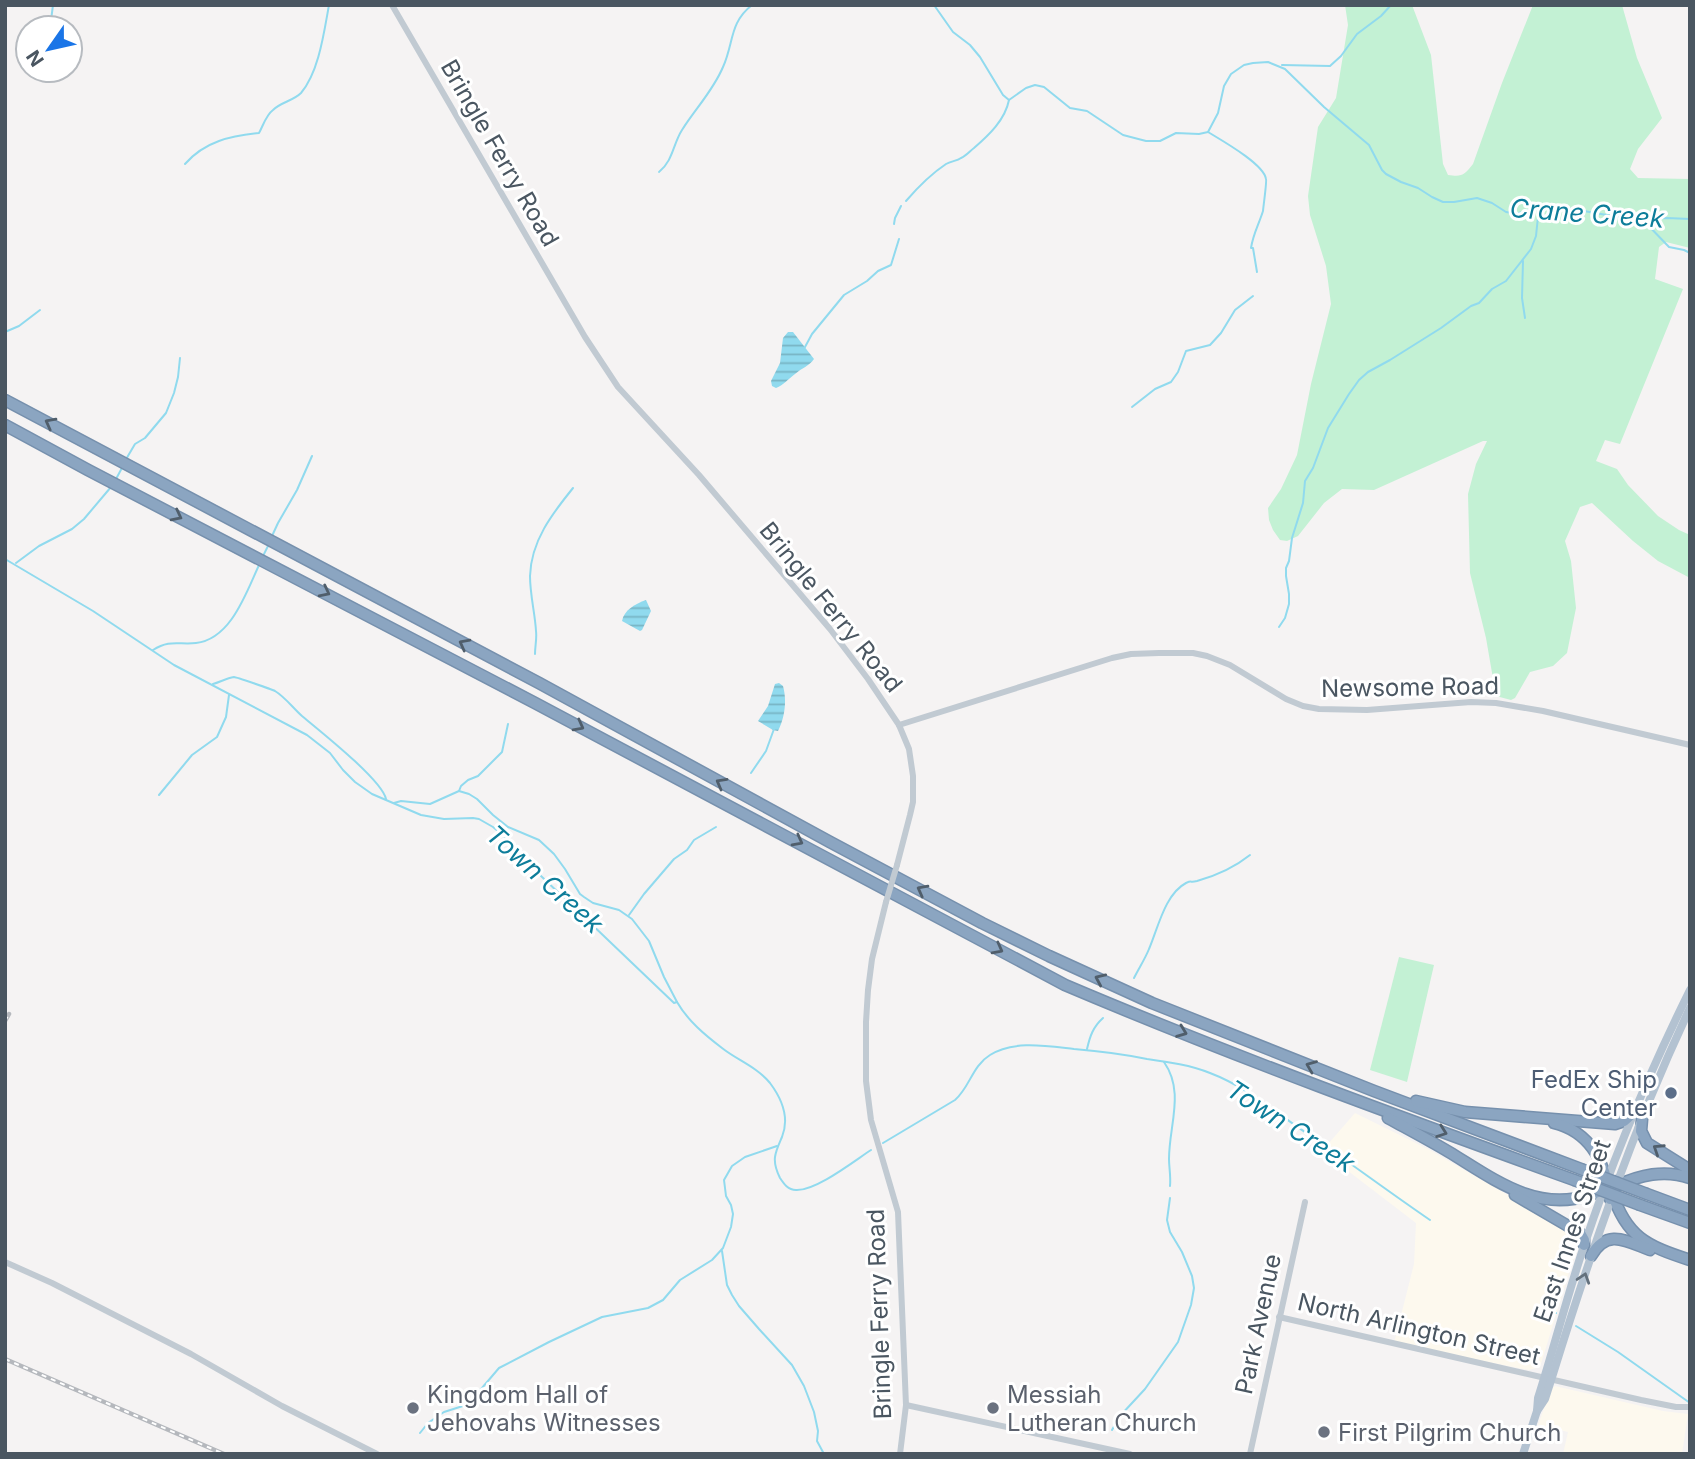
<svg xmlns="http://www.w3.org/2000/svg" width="1695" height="1459" font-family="Inter,sans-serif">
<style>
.commercial{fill:#fdf9ee}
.green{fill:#c3f1d4}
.water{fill:url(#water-rules)}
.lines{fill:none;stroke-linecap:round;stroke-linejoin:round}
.stream{stroke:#90daee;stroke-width:2}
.highway-casing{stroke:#7690ad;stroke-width:13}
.minor{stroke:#c1cad2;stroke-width:6}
.major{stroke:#b3c2d1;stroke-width:8}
.highway{stroke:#8ba5c1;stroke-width:10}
.rail-casing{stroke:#b5b8bd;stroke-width:4.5}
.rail{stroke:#fff;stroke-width:2;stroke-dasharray:5;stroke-linecap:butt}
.highway-bridge-casing{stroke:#7690ad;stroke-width:13;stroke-linecap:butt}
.minor-bridge{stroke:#c1cad2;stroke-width:6}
.highway-bridge{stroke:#8ba5c1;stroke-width:10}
.oneway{stroke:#505e6b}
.oneway2{stroke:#64717d}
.service-dot{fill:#5c6f8a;stroke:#fff;stroke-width:2.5}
.worship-dot{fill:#6b7280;stroke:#fff;stroke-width:2.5}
.labels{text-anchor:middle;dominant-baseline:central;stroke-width:6;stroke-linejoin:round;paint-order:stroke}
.street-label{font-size:24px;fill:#4a5661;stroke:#fff}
.service-label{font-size:24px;fill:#4e5e75;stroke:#fff;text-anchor:end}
.worship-label{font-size:24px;fill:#5b616d;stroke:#fff;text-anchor:start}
.water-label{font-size:26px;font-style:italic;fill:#0d7d9a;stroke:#fff}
</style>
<defs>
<pattern id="water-rules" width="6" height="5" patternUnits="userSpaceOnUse" patternTransform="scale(1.75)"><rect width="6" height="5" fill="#90daee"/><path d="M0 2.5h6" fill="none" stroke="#78b4c4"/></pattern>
</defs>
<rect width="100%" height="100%" fill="#f5f3f3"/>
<g class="commercial">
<polygon points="1355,1113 1428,1149 1577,1235 1580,1239 1579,1246 1572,1263 1540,1367 1529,1370 1394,1343 1414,1264 1416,1223 1322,1151"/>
<polygon points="1555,1386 1663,1411 1688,1414 1682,1454 1563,1454 1568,1432 1538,1425 1551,1389"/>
</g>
<g class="green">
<path d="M1345,5H1412L1431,55L1443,164L1448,175C1463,177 1464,175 1473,164L1502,83L1533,5H1622L1637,58L1662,118L1638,149L1630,169L1638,178L1690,179V248L1666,242L1659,247L1655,279L1683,289L1620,444L1605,440L1596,461L1617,469L1628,485L1658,516L1679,530L1690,535V578L1658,561L1633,541L1592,503L1580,507L1565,541L1571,561L1576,608L1567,653L1553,666L1530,672L1515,698L1511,700L1496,696L1486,638L1470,573L1468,494L1476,464L1487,441H1483L1374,490L1342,489L1324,503L1298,536L1287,541L1280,540L1273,530L1269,520L1268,508L1281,489L1297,455L1311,384L1331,304L1326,266L1310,215L1308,196L1318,127L1336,98L1348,25Z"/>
<polygon points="1399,957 1434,965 1407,1082 1370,1070"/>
</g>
<g class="water">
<path d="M788,332H793L814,359C809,366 802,368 795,374C788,379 784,385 776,388L772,386L771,381L780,363L783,338Z"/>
<path d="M646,600L651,611L642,630L640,631L622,621C624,610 635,604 646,600Z"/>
<path d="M775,684L779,683L783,686C787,700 785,717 778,731L773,730L758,721L768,706Z"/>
</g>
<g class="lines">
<g class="stream">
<polyline points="934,5 953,32 970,45 980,57 1003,95 1009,100 1026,88 1035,85 1044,87 1070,108 1087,111 1123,135 1146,141 1160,141 1176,133 1199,134 1208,132 1218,113 1224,86 1231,74 1244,65 1253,63 1268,62 1285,69 1324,107 1369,145 1382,170 1386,174 1401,182 1418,188 1432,197 1443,202 1454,202 1477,198 1492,203 1506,212 1512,213 1519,213 1539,207 1547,206 1567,208 1635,220 1667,218 1690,219"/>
<polyline points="50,28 53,5"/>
<polyline points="1282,65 1330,66 1341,56 1357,34 1381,16 1391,5"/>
<path d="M1208,132C1221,140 1264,164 1266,179C1267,181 1263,209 1263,211C1259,224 1253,234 1251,248H1253L1257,272"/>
<path d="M185,164C205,141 231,136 259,133C263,126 266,115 273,110C281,102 293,101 301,93C319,72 324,32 329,5"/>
<path d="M659,172C673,161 673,144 682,130C695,109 713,91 723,67C734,43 729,23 752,5"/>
<path d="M906,201C918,187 931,174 946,164C951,161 957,161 961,158C966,156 970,151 974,148C989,135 1005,120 1009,100"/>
<polyline points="1644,221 1669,247 1684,250 1690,253"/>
<polyline points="894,224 895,218 901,206"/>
<polyline points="1523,261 1522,298 1525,318"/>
<polyline points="5,332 19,326 40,310"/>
<polyline points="805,347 812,334 844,295 867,281 878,271 891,265 899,239"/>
<polyline points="1132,407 1155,389 1171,382 1178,372 1186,351 1210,345 1221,333 1235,310 1253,296"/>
<polyline points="125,461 135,444 145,438 166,413 174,393 178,377 180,358"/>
<polyline points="116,479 123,466"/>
<polyline points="272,536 278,523 297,490 312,456"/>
<polyline points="262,558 269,544"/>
<path d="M5,559L93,611L174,665L307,735L330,753L343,770L355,782L372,794L421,815L444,819L473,818L479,819L493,827L512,843L541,876L674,1003L677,1002C688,1021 705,1035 722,1048C737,1060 757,1067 770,1083C782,1099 790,1117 782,1137C779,1144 776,1150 775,1157C774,1165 777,1172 780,1178C784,1184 788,1190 796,1190C816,1191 854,1161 871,1150"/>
<polyline points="16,563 39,546 72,529 84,519 111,487"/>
<polyline points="1279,627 1285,618 1289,604 1289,594 1286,576 1286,568 1289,561 1292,538 1303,503 1305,481 1313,468 1328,428 1349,394 1359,380 1368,372 1390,360 1441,328 1471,306 1479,303 1492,289 1506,281 1531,249 1536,236 1539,207"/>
<path d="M153,650C170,639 179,645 196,643C232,639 247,590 260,563"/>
<path d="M535,654C535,646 537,639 536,631C535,613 530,595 530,576C531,541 552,514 573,488"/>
<path d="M213,684C220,682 227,678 234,677C236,677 271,689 275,691C285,697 293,708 302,716C320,731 382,780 386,799"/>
<polyline points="751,773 766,751 774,729"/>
<polyline points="459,791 469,794 477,799 493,815 508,827 539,840 554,854 565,869 580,894 584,897 593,903 619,910 632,919 649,941 664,977 677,1002"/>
<polyline points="159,795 192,755 217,737 226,717 229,695"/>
<polyline points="394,803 401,801 430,804 459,791 461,786 468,780 478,776 502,752 508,724"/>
<polyline points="629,915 644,894 674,859 687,850 694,840 716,827"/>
<path d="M1134,978C1139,968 1145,959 1149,949C1158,928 1165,894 1186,883C1193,880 1189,883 1197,881C1215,876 1235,867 1250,855"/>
<path d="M1087,1049C1090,1036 1093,1027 1103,1018"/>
<path d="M1164,1062C1185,1092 1169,1125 1169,1159C1169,1168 1171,1176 1170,1186"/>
<path d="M883,1143L955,1100C970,1087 972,1066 990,1055C1013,1040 1047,1046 1074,1049C1098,1051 1123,1054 1147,1059C1168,1062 1190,1065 1210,1073C1247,1087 1276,1113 1308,1134C1349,1162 1389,1192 1430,1220"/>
<polyline points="722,1251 727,1285 732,1295 739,1306 759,1329 792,1365 804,1386 814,1412 818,1431 817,1441 824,1454"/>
<polyline points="1545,1304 1556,1313"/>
<polyline points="1576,1326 1618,1352 1690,1403"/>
<polyline points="1112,1430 1120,1416 1145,1389 1178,1342 1191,1305 1194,1288 1192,1276 1182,1252 1170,1232 1167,1220 1170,1198"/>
<polyline points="420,1433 428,1423 444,1412 466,1405 476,1395 499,1368 549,1342 602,1317 648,1308 663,1300 680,1280 712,1260 723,1248 731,1227 733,1214 731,1205 726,1196 724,1180 732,1166 745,1157 777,1146"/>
</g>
<g class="highway-casing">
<g id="highway">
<polyline points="5,400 539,683 830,842 982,923 1049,956 1152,1003 1374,1091 1581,1169"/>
<path d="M5,425L88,470L535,703L1065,985C1232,1056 1403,1118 1574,1180"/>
<polyline points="1416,1101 1465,1112 1615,1124 1624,1121 1635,1111"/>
<path d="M1388,1118C1408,1129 1429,1140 1449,1152C1492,1178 1536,1213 1589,1195C1599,1192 1609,1188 1617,1181"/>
<polyline points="1642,1119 1641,1131 1647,1143 1690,1170"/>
<path d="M1554,1123C1591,1132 1606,1164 1610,1199"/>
<path d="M1616,1186C1640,1175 1664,1169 1690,1178"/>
<path d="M1612,1192C1626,1237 1647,1246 1690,1260"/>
<polyline points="1647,1194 1690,1210"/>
<polyline points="1515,1195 1580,1233 1584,1240 1584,1245"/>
<polyline points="1640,1205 1690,1223"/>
<path d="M1591,1256C1607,1228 1626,1241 1650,1250"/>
</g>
</g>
<g class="minor">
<polyline points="392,5 585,337 618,387 699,475 830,629 868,679 899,725 909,749 913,776 913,802 910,815 897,865"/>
<polyline points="899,725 1112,658 1131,654 1159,653 1193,653 1207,656 1230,665 1286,699 1303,706 1319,709 1367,710 1471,702 1496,703 1543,711 1690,745"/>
<polyline points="886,902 872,959 868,990 866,1022 866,1081 871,1120 898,1212 906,1405 900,1454"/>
<polyline points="5,1262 52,1283 191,1354 282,1406 377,1454"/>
<polyline points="1279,1317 1641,1400 1676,1407 1690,1407"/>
<polyline points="906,1405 1130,1454"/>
<polyline points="1250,1454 1305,1202"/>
</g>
<g class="major">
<path d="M1537,1411L1538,1398C1554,1348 1567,1296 1584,1246C1613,1158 1649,1073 1690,990"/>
<path d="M1523,1454L1537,1411L1545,1399L1553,1374C1592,1248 1634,1127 1690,1008"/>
</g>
<use href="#highway" class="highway"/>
<g class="rail-casing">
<g id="rail">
<polyline points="5,1021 9,1014"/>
<polyline points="5,1359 224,1454"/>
</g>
</g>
<use href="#rail" class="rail"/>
<g class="highway-bridge-casing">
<g id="highway-bridge">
<polyline points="1581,1169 1647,1194"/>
<polyline points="1574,1180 1640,1205"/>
</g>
</g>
<polyline class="minor-bridge" points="886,902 897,865"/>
<use href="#highway-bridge" class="highway-bridge"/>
</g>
<defs><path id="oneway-chevron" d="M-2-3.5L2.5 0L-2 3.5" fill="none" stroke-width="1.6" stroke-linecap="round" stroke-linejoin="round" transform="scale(1.75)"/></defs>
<g class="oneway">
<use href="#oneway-chevron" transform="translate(50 423) rotate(-152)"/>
<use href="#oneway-chevron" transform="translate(177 516) rotate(27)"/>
<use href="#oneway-chevron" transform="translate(325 592) rotate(27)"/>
<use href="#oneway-chevron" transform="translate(464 644) rotate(-152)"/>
<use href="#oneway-chevron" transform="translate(579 726) rotate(28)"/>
<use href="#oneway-chevron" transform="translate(721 783) rotate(-151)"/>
<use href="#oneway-chevron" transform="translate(798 841) rotate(28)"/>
<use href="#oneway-chevron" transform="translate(922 890) rotate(-152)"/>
<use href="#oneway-chevron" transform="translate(998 949) rotate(28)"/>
<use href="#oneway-chevron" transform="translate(1100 979) rotate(-156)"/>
<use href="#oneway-chevron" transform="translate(1182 1032) rotate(21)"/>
<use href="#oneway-chevron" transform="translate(1311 1066) rotate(-158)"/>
<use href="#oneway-chevron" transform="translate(1442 1132) rotate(20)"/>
<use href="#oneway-chevron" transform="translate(1658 1149) rotate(-147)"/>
</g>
<use class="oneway2" href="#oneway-chevron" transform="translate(1584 1278) rotate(-72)"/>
<circle class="service-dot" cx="1671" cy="1093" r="7"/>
<g class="worship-dot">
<circle cx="413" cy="1408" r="7"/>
<circle cx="993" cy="1408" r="7"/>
<circle cx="1324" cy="1432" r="7"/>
</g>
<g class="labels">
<g class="street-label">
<text transform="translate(500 153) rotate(60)">Bringle Ferry Road</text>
<text transform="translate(831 607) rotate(51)">Bringle Ferry Road</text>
<text transform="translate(1410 687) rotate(-1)">Newsome Road</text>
<text transform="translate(1572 1231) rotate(-71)">East Innes Street</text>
<text transform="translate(879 1314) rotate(-92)">Bringle Ferry Road</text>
<text transform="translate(1258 1324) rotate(-78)">Park Avenue</text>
<text transform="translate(1419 1329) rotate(13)">North Arlington Street</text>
</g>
<g class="service-label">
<text x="1657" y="1079">FedEx Ship<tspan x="1657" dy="28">Center</tspan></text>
</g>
<g class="worship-label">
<text x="427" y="1394">Kingdom Hall of<tspan x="427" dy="28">Jehovahs Witnesses</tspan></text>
<text x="1007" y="1394">Messiah<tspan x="1007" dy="28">Lutheran Church</tspan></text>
<text x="1338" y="1432">First Pilgrim Church</text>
</g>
<g class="water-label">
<text transform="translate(1587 213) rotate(4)">Crane Creek</text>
<text transform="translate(545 879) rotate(42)">Town Creek</text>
<text transform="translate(1291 1126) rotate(33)">Town Creek</text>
</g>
</g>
<rect width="1695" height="1459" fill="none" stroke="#4a5661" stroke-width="14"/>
<g transform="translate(49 49) rotate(236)"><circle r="33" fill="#ffffff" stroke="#b7bbc0" stroke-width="2"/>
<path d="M0-5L12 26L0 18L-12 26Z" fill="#1a75e7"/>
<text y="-10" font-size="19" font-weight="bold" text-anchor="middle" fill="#4a5661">N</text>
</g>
</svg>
